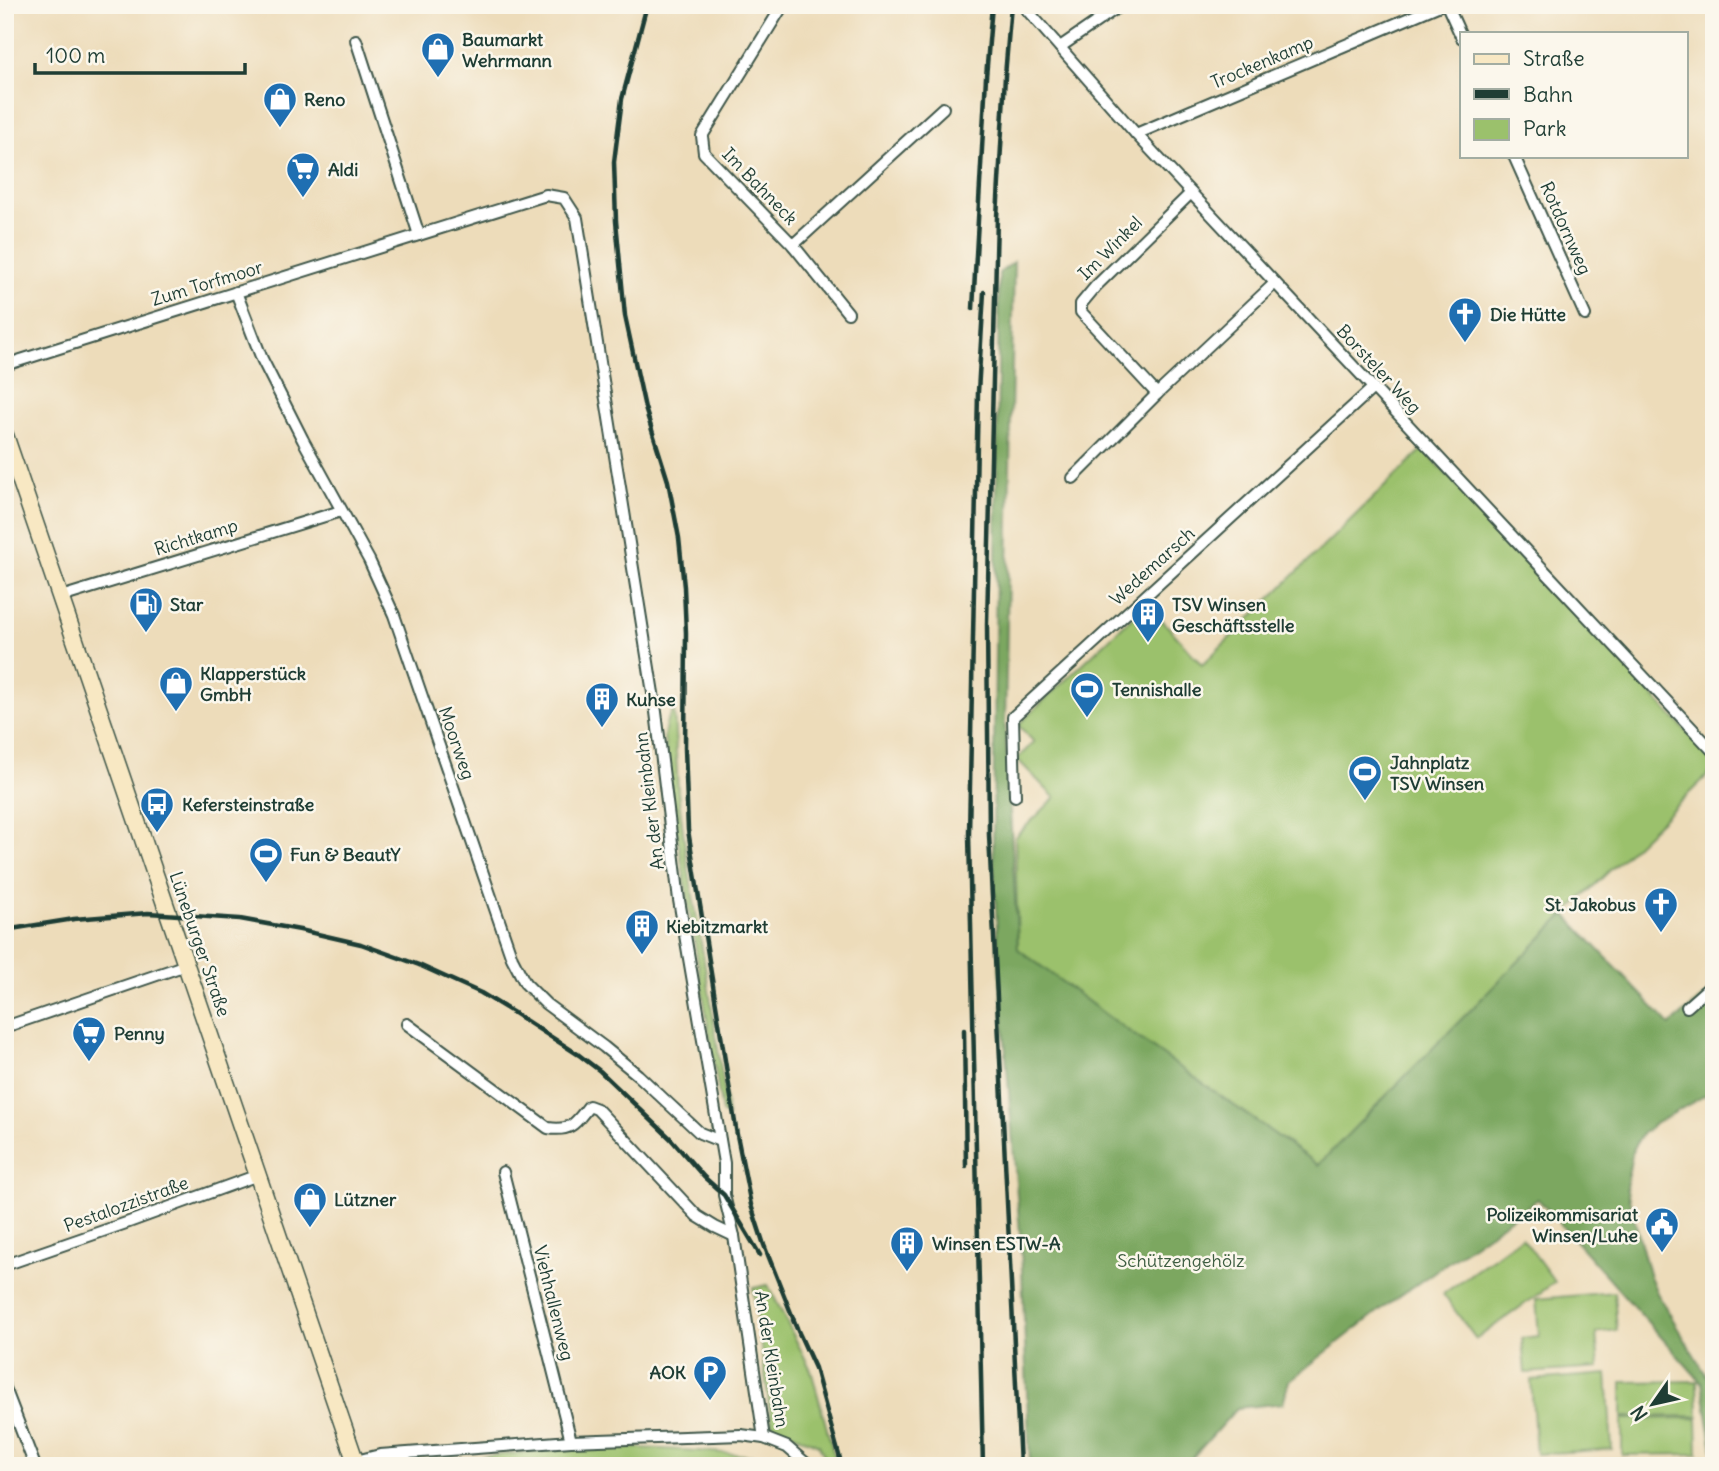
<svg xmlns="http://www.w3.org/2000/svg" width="1719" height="1471" font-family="Delius,sans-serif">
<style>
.green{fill:#9bc16c;stroke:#5d7f50;stroke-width:2}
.forest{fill:#7ca760;stroke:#4e724a;stroke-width:2}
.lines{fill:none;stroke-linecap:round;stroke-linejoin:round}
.street-casing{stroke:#3e5548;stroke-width:14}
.secondary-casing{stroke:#3e5548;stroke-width:19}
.street{stroke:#fff;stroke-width:10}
.secondary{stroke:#f8e8c3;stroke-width:16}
.rail{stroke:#1f3d34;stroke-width:4.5}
.labels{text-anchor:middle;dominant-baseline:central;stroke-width:5;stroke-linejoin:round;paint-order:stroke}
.poi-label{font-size:18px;font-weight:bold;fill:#1f3d34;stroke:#fbf7ec;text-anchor:start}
.street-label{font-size:18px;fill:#1f3d34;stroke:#fbf7ec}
.park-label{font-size:18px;fill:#3e5e42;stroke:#fbf7ec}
</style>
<rect width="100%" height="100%" fill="#fbf7ec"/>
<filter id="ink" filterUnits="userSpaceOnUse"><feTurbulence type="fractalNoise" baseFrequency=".0143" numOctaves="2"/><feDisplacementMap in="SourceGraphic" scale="14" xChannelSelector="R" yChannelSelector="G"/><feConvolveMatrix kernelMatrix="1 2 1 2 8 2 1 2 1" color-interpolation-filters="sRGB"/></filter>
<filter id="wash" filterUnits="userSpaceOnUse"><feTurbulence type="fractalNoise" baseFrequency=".00686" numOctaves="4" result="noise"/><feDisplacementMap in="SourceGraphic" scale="28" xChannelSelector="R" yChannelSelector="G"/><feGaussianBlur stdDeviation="1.57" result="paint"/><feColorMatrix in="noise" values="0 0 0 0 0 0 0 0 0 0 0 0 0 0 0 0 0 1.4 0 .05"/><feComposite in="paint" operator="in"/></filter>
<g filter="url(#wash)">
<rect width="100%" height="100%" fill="#eddcba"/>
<g class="green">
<polygon points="1423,449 1714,761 1714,769 1565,914 1318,1165 1106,1015 1018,949 1015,837 1055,798 1017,759 1034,742 1018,725 1147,603 1202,665"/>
<polygon points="674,711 678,792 686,855 708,984 728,1116 722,1112 672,801 664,736 666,724 672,712"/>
<polygon points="1522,1237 1555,1282 1476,1339 1443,1294"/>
<polygon points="768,1285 811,1370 837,1466 829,1466 819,1445 772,1425 753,1288"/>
<polygon points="1614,1292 1617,1330 1596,1333 1599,1368 1525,1373 1522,1338 1539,1336 1536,1299"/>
<polygon points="1607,1374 1612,1449 1536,1454 1531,1380"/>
<polygon points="1697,1381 1698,1416 1622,1417 1622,1382"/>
<polygon points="1697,1418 1698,1454 1622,1455 1622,1419"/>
<path d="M574,1447C631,1447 688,1449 744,1455C762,1457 781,1456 797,1466H409L421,1463Z"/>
</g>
<polygon class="forest" points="1014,262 1005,725 1018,949 1106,1015 1318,1165 1565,914 1670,1025 1714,988 1714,1090 1655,1124 1643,1133 1633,1148 1626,1187 1649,1274 1657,1293 1714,1388 1714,1456 1702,1383 1538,1199 1384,1307 1289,1381 1283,1403 1237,1408 1185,1466 1030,1466 1021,1247 998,951 993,845 999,273"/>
</g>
<g filter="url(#ink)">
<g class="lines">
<g class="street-casing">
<g id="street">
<polyline points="783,5 702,136 704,153 793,245 848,313"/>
<polyline points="1025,5 1028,11 1136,134 1714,752"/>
<polyline points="1447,5 1462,38"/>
<polyline points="356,40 419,235"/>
<polyline points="1060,47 1121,5"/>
<polyline points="1136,134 1440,5"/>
<polyline points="1514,156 1585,315"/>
<polyline points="793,245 943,108"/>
<polyline points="236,292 262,359 303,440 369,560 394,615 512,958 525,983 546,1004 604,1047 638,1075 700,1133 720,1141"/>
<polyline points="5,365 546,195 564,198 577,218 656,712 679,900 724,1163 724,1195 734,1236 764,1438"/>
<polyline points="1157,394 1081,312 1081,304 1096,286 1191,193"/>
<polyline points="1073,478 1157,394 1275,283"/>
<polyline points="61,597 341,511"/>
<polyline points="1015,796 1013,717 1373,388"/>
<polyline points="1687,1007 1714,983"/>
<path d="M407,1024L548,1128C572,1132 576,1122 589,1106L597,1109L697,1216L715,1227L734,1236"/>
<polyline points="5,1027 186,965"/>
<polyline points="503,1172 571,1441"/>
<polyline points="5,1265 129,1222 258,1175"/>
<polyline points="5,1388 35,1466"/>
<polyline points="356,1461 380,1455 571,1441 741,1435 764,1438 787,1447 809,1466"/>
</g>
</g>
<g class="secondary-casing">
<polyline id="secondary" points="5,435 357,1466"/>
</g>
<use href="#street" class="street"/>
<use href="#secondary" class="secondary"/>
<g class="rail">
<polyline points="647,5 622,99 614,162 616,221 625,316 645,408 668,481 679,538 684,587 686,633 685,748 688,830 737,1135 751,1205 764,1245 797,1328"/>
<polyline points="1011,5 1005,76 997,217 987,624 989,835 1020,1466"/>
<polyline points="973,309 986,77 992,5"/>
<polyline points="5,930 74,919 148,913 240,919 300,930 361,944 419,965 481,993 514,1013 579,1055 600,1071 670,1138 704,1177 724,1195 760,1255"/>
<polyline points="964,1030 966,1166"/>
<polyline points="793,1320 815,1368 842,1466"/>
<polyline points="983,1466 969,834 978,392 984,292"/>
</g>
</g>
</g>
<defs>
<g id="shop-pin" transform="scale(1.75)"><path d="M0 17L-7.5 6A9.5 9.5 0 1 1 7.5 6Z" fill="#1f6fb2" stroke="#fbf7ec"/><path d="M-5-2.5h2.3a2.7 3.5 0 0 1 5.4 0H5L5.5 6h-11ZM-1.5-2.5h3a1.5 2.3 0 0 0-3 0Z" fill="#fff"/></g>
<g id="supermarket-pin" transform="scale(1.75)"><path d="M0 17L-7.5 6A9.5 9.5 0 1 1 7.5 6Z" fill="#1f6fb2" stroke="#fbf7ec"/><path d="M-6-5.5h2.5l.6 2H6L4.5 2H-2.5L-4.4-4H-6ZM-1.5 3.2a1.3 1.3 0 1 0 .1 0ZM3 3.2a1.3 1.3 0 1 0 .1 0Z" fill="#fff"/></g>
<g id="church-pin" transform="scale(1.75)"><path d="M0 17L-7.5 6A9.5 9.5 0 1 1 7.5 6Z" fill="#1f6fb2" stroke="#fbf7ec"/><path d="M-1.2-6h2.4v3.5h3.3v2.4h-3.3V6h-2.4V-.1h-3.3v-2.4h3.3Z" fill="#fff"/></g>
<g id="fuel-pin" transform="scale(1.75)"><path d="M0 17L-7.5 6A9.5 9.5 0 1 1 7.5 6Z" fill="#1f6fb2" stroke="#fbf7ec"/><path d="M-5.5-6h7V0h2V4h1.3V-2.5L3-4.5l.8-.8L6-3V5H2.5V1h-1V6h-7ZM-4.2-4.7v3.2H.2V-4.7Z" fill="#fff"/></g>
<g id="building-pin" transform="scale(1.75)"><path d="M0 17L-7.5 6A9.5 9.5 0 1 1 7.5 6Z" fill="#1f6fb2" stroke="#fbf7ec"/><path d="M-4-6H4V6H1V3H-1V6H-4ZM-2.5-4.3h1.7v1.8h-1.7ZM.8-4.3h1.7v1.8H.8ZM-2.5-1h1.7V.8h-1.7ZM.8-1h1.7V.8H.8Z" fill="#fff"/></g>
<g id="stadium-pin" transform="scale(1.75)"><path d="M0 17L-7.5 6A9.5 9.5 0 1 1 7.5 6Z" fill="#1f6fb2" stroke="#fbf7ec"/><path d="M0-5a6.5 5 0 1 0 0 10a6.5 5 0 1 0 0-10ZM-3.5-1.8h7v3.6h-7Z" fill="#fff"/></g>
<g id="bus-pin" transform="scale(1.75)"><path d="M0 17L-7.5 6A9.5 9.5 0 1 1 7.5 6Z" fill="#1f6fb2" stroke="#fbf7ec"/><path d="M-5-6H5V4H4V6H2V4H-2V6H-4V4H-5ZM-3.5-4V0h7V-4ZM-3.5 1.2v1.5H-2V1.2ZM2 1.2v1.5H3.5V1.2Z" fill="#fff"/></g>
<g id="civic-pin" transform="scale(1.75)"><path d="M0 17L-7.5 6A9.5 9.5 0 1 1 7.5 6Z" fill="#1f6fb2" stroke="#fbf7ec"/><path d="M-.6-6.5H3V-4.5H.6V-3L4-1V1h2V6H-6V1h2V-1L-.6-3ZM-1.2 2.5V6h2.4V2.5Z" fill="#fff"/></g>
<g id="parking-pin" transform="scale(1.75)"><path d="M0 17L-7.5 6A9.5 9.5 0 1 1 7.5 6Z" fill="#1f6fb2" stroke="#fbf7ec"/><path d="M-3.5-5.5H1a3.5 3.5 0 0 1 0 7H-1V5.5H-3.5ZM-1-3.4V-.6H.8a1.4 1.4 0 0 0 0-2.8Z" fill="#fff"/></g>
</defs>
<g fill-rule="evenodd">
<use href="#shop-pin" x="438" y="49"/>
<use href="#shop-pin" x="280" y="99"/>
<use href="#supermarket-pin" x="303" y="169"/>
<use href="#church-pin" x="1465" y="314"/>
<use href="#fuel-pin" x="146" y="604"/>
<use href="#building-pin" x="1148" y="614"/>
<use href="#shop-pin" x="176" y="683"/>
<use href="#stadium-pin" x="1087" y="689"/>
<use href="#building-pin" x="602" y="699"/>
<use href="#stadium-pin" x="1365" y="772"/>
<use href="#bus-pin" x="157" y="804"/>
<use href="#stadium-pin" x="266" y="854"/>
<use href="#church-pin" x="1661" y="904"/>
<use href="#building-pin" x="642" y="926"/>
<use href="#supermarket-pin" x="89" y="1033"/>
<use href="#shop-pin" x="310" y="1199"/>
<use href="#civic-pin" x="1662" y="1224"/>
<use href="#building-pin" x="907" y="1243"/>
<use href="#parking-pin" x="710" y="1372"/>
</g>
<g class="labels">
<g class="poi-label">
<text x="462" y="39">Baumarkt<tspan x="462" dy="21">Wehrmann</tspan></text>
<text x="304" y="99">Reno</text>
<text x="328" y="169">Aldi</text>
<text x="1490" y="314">Die Hütte</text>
<text x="170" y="604">Star</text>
<text x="1172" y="604">TSV Winsen<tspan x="1172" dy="21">Geschäftsstelle</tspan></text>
<text x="200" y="673">Klapperstück<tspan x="200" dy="21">GmbH</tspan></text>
<text x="1112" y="689">Tennishalle</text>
<text x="626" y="699">Kuhse</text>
<text x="1390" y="762">Jahnplatz<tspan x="1390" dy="21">TSV Winsen</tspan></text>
<text x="182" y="804">Kefersteinstraße</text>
<text x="290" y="854">Fun &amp; BeautY</text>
<text x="1636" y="904" text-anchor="end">St. Jakobus</text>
<text x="666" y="926">Kiebitzmarkt</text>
<text x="114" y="1033">Penny</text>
<text x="334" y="1199">Lützner</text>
<text x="1638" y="1214" text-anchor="end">Polizeikommisariat<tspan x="1638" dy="21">Winsen/Luhe</tspan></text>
<text x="932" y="1243">Winsen ESTW-A</text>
<text x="686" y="1372" text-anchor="end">AOK</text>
</g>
<g class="street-label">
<text transform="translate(1262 62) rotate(-23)">Trockenkamp</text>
<text transform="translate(760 186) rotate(46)">Im Bahneck</text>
<text transform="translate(1566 228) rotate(66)">Rotdornweg</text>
<text transform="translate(1110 248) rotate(-45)">Im Winkel</text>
<text transform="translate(207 283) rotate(-17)">Zum Torfmoor</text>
<text transform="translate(1379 369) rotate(47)">Borsteler Weg</text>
<text transform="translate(196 537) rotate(-17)">Richtkamp</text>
<text transform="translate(1152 566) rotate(-42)">Wedemarsch</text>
<text transform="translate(457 743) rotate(71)">Moorweg</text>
<text transform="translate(649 801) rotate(-97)">An der Kleinbahn</text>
<text transform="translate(200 944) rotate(71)">Lüneburger Straße</text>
<text transform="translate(126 1204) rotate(-20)">Pestalozzistraße</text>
<text transform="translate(554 1303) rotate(76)">Viehhallenweg</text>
<text transform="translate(772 1359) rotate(81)">An der Kleinbahn</text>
</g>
<g class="park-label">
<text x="1181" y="1260">Schützengehölz</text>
</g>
</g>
<rect width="1719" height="1471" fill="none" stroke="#fbf7ec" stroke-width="28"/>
<rect x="1460" y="32" width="228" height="126" fill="#fbf7ec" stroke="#a3ada2" stroke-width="2"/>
<rect x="1474" y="54" width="35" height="10" fill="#f8e8c3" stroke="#a3ada2" stroke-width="2"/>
<text x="1523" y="66" font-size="21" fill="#1f3d34">Straße</text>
<rect x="1474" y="89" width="35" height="10" fill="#1f3d34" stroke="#a3ada2" stroke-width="2"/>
<text x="1523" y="102" font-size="21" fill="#1f3d34">Bahn</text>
<rect x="1474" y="119" width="35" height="21" fill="#9bc16c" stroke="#a3ada2" stroke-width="2"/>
<text x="1523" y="136" font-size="21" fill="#1f3d34">Park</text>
<g transform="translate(1653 1404) rotate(236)" stroke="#fbf7ec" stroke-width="5" paint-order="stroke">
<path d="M0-5L12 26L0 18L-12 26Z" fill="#1f3d34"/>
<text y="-10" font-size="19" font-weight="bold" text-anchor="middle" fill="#1f3d34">N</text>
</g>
<path d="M35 63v10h210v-10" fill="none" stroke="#1f3d34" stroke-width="3.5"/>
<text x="46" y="63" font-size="21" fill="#1f3d34" stroke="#fbf7ec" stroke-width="5" paint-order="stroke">100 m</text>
</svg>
